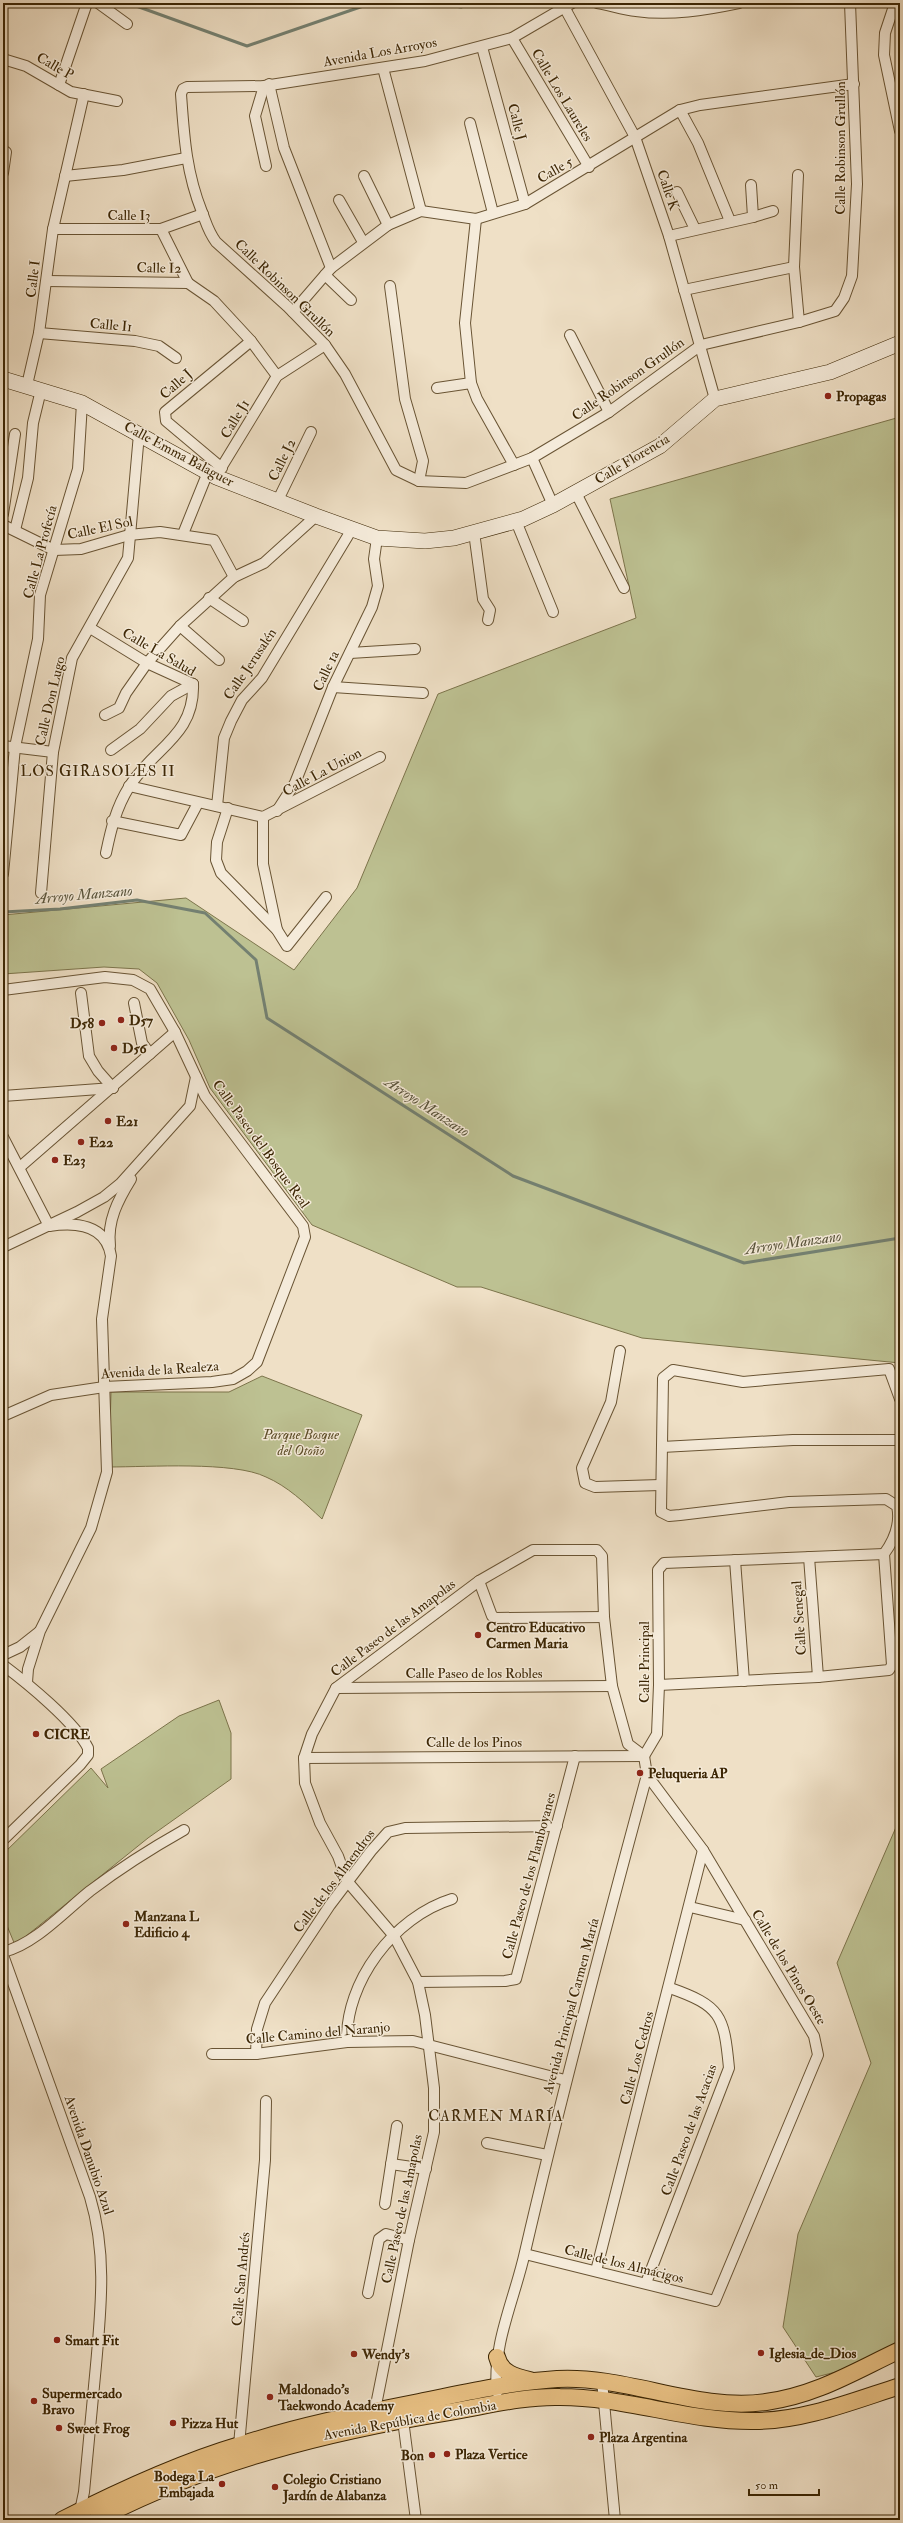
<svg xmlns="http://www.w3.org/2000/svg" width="903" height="2523" font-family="'IM FELL Double Pica',serif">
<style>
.green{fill:#bdc192;stroke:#7c744b}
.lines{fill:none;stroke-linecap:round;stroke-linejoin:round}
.stream{stroke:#748071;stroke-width:3}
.street-casing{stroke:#695434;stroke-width:12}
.secondary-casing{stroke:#3c2604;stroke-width:16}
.primary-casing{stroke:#3c2604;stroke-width:18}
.street{stroke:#f5ebda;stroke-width:10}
.secondary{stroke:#f5ebda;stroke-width:15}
.primary{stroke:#e8c083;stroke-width:16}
.poi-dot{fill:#8f2418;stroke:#f5ebda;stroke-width:1.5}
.labels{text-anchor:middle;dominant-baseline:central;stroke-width:3;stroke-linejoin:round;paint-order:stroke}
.street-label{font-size:14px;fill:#3c2604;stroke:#f5ebda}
.poi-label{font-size:14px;font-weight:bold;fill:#3c2604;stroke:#f5ebda;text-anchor:start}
.park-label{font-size:14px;font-style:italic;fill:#5c4d28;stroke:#f5ebda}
.neighbourhood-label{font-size:15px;letter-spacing:1px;fill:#3c2604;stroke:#f5ebda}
.water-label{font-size:15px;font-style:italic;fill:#58533a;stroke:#f5ebda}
</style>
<rect width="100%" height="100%" fill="#efe0c6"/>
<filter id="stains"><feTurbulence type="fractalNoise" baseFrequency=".005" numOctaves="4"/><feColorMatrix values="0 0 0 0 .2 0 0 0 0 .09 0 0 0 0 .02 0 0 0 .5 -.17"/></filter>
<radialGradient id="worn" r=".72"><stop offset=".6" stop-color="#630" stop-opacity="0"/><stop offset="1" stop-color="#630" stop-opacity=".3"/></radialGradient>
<g class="green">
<polygon points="900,417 900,1363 642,1338 481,1287 457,1287 312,1225 210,1088 189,1040 157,983 139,969 104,967 3,974 3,915 186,898 294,970 357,888 438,694 636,618 610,499"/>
<path d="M262,1376L362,1415L322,1519C305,1503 287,1486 266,1477C234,1461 148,1467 109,1467L111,1392H229Z"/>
<polygon points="219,1700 231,1733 231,1779 148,1838 15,1945 3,1916 3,1854 91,1768 108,1788 101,1769 179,1716"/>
<polygon points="900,1818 900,2356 816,2377 783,2327 798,2234 871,2063 837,1963"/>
</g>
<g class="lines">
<g class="stream">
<polyline points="128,3 247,46 372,3"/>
<polyline points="439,3 461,7 472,3"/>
<polyline points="3,912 60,909 137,900 205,913 256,960 267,1018 513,1176 744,1263 900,1238"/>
</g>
<g class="street-casing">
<g id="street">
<polyline points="98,3 127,24"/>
<polyline points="562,3 635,137 669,236 715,399"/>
<path d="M572,3L512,38L425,61L264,86L187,87L183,89L181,94C184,136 186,172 202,212C207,225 208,231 216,242L288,307L325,345L345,374L396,470L419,481L466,483L532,458L609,412L701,345L799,322L835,311L844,298L852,276L857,184L850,3"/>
<path d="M597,3C610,5 623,10 636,11C671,16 705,10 739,3"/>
<polyline points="895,3 885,33 884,55 900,131"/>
<polyline points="512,38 589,167"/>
<polyline points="482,47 525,204"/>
<polyline points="3,59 26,66 71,92 117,101"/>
<polyline points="383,68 421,211"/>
<polyline points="269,84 284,148 331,268"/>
<polyline points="59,85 87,3"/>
<polyline points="264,86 255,116 266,166"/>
<polyline points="680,110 698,143 730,221"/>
<polyline points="470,123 493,213"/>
<polyline points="3,173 6,152"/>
<polyline points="798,175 794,267 799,322"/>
<polyline points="65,176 123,170 186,158"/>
<polyline points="364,176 388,225"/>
<polyline points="677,192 695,229"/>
<polyline points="339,200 363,242"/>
<polyline points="753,217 773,211"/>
<polyline points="476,219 465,323 471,383 477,399 514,465"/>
<polyline points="53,229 161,229 203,214"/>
<polyline points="161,229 188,283"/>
<polyline points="669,236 753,217 751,185"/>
<polyline points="325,275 351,300"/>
<polyline points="47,281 188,283 214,301 251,341 277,376"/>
<polyline points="390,286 405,399 423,461 419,481"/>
<polyline points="684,290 794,267"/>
<polyline points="293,312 331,268 388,225 421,211 476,219 525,204 680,110 700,105 854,84"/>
<polyline points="39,333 135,341 159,346 176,358"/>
<polyline points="570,335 609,412"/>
<polyline points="27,385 39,333 53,229 84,94"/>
<polyline points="437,388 471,383"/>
<polyline points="532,458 553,505"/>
<polyline points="222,468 166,421 165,412 251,341"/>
<polyline points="218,473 277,376 325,345"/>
<polyline points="576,493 624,588"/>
<polyline points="278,500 311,432"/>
<polyline points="3,514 15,434"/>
<polyline points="516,521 553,612"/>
<polyline points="3,525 54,550 81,549 129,535 160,532 214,540 234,577"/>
<polyline points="15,530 28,478 33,423 41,390"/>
<polyline points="474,532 483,599 490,610 488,620"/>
<polyline points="183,534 208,472"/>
<polyline points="209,598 243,621"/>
<polyline points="180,626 219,660"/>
<polyline points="90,628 147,663 193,684"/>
<polyline points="350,653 415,649"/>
<polyline points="333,687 423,693"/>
<polyline points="105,715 119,708 126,693 147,663 180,626 234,577 264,563 316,516"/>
<polyline points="3,746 53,752"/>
<polyline points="111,750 140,729 171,696 193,684"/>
<polyline points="129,786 263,817 380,757"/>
<polyline points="217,806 224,738 231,721 242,700 262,678 352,529"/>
<polyline points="228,808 217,842 216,860 221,873 277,930 287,946 326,897"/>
<polyline points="277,811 295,783 333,687 372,607 378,586 374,559 377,538"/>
<polyline points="263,817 263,864 277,930"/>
<polyline points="112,821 181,835 198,803"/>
<path d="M106,853C111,829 116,808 129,787C153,748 195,736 193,684"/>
<polyline points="3,874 15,747 38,639 40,595 78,469 82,403"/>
<polyline points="41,893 53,752 72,658 128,558 139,434"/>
<polyline points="3,990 105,977 133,980 150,989 175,1032 205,1096 303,1226 305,1237 257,1362 247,1371 233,1379 212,1382 104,1387 51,1395 3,1416"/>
<polyline points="81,993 89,1056 98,1071 113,1088"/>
<polyline points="134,1003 142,1043 150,1054"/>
<polyline points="3,1096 113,1088"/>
<polyline points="3,1137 49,1226"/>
<polyline points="20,1167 175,1032"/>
<path d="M110,1246C107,1221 118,1200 131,1179"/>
<polyline points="3,1247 77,1212 104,1197 120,1184 190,1106 196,1077"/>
<polyline points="620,1351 611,1402 582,1468 585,1483 595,1487 660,1485"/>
<polyline points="662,1447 793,1440 900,1440"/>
<polyline points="809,1557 818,1677"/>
<polyline points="735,1560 744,1681"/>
<polyline points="479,1581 492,1616 496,1618 604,1617"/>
<polyline points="3,1655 20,1647 39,1632"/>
<path d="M3,1665C27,1683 75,1722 88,1748V1755L80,1765L3,1840"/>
<path d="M27,1682L28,1669L40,1631L91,1528L107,1472L102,1319L111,1256C106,1224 75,1222 49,1226"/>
<path d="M659,1685L818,1677L889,1670L892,1665L884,1554C895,1539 901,1524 897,1506L886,1499L789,1502L680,1515L669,1516L661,1512L663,1378L673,1370L743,1382L889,1369L900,1399"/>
<polyline points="336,1688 612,1686"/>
<polyline points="644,1756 657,1734 659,1685 658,1570 664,1563 884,1554"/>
<polyline points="304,1758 644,1756"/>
<polyline points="690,1907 745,1920"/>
<path d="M3,1952C34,1945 65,1911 90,1891C119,1869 152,1848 184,1830"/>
<path d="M3,1955L90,2197C107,2253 101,2308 96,2365C92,2408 88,2450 84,2492L80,2511L83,2520"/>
<polyline points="418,1982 505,1981 516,1979 575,1756"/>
<path d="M347,2042C345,1982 394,1917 452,1899"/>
<polyline points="212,2054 256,2054 347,2042 413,2041 565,2080"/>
<polyline points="256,2054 257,2029 265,2003 330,1905 371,1851 388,1832 405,1828 557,1826"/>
<polyline points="487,2143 547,2155"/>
<polyline points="391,2164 426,2169"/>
<polyline points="385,2204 397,2126"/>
<polyline points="525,2254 715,2301 818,2055 814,2036 703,1850 647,1775"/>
<polyline points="596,2271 703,1850"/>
<path d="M646,2283L729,2068C724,2015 721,2006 670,1988"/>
<polyline points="368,2293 379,2239 386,2234 409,2240"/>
<polyline points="602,2381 615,2520"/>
<path d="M497,2392C492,2344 515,2298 525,2252C562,2092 604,1934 647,1775L644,1756"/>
<polyline points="375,2410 409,2240 434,2132 434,2088 425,2015 418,1982 394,1936 347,1881 338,1856 320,1823 305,1783 304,1758 312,1734 336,1688 479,1581 533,1550 597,1550 602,1556 604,1617 612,1686 628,1744 644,1756"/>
<polyline points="403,2420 416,2520"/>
<polyline points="241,2450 239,2445 265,2160 266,2101"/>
</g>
</g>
<g class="secondary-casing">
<polyline id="secondary" points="3,379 82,403 216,477 316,516 377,538 425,541 454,538 523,519 553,505 660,446 715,399 830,372 900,343"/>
</g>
<g class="primary-casing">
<g id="primary">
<path d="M497,2357C501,2374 517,2377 533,2381"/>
<path d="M62,2520C119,2491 179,2463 240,2445C298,2426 358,2414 419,2402C464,2393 511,2382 557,2379C627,2375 697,2412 766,2402C817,2395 855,2371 900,2350"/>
<path d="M96,2520C207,2462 326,2432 449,2412C486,2406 523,2396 560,2397C626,2397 689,2422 755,2421C804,2421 853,2401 900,2386"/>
</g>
</g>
<use href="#street" class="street"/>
<use href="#secondary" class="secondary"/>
<use href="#primary" class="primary"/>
</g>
<g class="poi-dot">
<circle cx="828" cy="396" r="4"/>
<circle cx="121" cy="1020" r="4"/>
<circle cx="102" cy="1023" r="4"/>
<circle cx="114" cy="1048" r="4"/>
<circle cx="108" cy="1121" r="4"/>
<circle cx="81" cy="1142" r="4"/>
<circle cx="55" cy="1160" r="4"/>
<circle cx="478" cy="1635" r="4"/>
<circle cx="36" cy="1734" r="4"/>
<circle cx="640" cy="1773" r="4"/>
<circle cx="126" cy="1924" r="4"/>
<circle cx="57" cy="2340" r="4"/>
<circle cx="761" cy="2353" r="4"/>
<circle cx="354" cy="2354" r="4"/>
<circle cx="270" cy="2397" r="4"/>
<circle cx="34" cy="2401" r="4"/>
<circle cx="173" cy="2423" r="4"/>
<circle cx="59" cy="2428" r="4"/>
<circle cx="591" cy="2437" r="4"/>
<circle cx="447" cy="2454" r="4"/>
<circle cx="432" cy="2455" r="4"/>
<circle cx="222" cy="2484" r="4"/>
<circle cx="275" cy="2487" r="4"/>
</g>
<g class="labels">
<g class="street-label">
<text transform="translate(380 52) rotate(-10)">Avenida Los Arroyos</text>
<text transform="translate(55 66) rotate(30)">Calle P</text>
<text transform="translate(562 95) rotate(59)">Calle Los Laureles</text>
<text transform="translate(517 122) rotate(75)">Calle J</text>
<text transform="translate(840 148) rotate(-90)">Calle Robinson Grullón</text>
<text transform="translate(555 170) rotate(-30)">Calle 5</text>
<text transform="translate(668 190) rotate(71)">Calle K</text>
<text x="129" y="215">Calle I3</text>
<text transform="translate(159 268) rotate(1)">Calle I2</text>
<text transform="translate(33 279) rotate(-83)">Calle I</text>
<text transform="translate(285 288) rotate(44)">Calle Robinson Grullón</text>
<text transform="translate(111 325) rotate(5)">Calle I1</text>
<text transform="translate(628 379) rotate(-35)">Calle Robinson Grullón</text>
<text transform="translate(176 384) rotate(-41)">Calle J</text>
<text transform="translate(235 419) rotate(-59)">Calle J1</text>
<text transform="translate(179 454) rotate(28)">Calle Emma Balaguer</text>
<text transform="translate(632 459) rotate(-31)">Calle Florencia</text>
<text transform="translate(282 460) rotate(-64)">Calle J2</text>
<text transform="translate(100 528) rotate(-12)">Calle El Sol</text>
<text transform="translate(40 552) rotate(-75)">Calle La Profecía</text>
<text transform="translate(159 652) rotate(30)">Calle La Salud</text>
<text transform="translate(250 664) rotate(-56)">Calle Jerusalén</text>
<text transform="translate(326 671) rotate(-65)">Calle 1a</text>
<text transform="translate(50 701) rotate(-77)">Calle Don Lugo</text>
<text transform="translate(322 772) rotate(-28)">Calle La Union</text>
<text transform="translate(261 1144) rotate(54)">Calle Paseo del Bosque Real</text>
<text transform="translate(160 1370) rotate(-4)">Avenida de la Realeza</text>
<text transform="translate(799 1618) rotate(-94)">Calle Senegal</text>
<text transform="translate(393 1628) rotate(-37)">Calle Paseo de las Amapolas</text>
<text transform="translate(644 1662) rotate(-90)">Calle Principal</text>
<text x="474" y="1673">Calle Paseo de los Robles</text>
<text x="474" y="1742">Calle de los Pinos</text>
<text transform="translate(529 1876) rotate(-75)">Calle Paseo de los Flamboyanes</text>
<text transform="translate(334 1881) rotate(-53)">Calle de los Almendros</text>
<text transform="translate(789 1967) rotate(59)">Calle de los Pinos Oeste</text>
<text transform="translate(571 2006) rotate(-75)">Avenida Principal Carmen María</text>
<text transform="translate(318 2033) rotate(-5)">Calle Camino del Naranjo</text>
<text transform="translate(637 2058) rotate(-75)">Calle Los Cedros</text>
<text transform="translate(689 2130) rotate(-70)">Calle Paseo de las Acacias</text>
<text transform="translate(89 2155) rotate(71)">Avenida Danubio Azul</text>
<text transform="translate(402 2209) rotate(-78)">Calle Paseo de las Amapolas</text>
<text transform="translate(624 2264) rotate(14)">Calle de los Almácigos</text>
<text transform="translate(241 2279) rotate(-85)">Calle San Andrés</text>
<text transform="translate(410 2420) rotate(-10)">Avenida República de Colombia</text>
</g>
<g class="poi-label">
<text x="836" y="396">Propagas</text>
<text x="129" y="1020">D57</text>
<text x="94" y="1023" text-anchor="end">D58</text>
<text x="122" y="1048">D56</text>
<text x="116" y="1121">E21</text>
<text x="89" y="1142">E22</text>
<text x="63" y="1160">E23</text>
<text x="486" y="1627">Centro Educativo<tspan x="486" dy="16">Carmen Maria</tspan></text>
<text x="44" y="1734">CICRE</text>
<text x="648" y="1773">Peluqueria AP</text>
<text x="134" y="1916">Manzana L<tspan x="134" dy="16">Edificio 4</tspan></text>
<text x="65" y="2340">Smart Fit</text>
<text x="769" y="2353">Iglesia_de_Dios</text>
<text x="362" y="2354">Wendy's</text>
<text x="278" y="2389">Maldonado's<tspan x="278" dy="16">Taekwondo Academy</tspan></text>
<text x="42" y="2393">Supermercado<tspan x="42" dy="16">Bravo</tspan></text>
<text x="181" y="2423">Pizza Hut</text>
<text x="67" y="2428">Sweet Frog</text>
<text x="599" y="2437">Plaza Argentina</text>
<text x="455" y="2454">Plaza Vertice</text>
<text x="424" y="2455" text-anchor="end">Bon</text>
<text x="214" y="2476" text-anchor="end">Bodega La<tspan x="214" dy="16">Embajada</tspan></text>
<text x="283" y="2479">Colegio Cristiano<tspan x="283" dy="16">Jardín de Alabanza</tspan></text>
</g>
<g class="park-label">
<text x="301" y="1434">Parque Bosque<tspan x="301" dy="16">del Otoño</tspan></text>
</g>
<g class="neighbourhood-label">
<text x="98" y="771">LOS GIRASOLES II</text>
<text x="496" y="2116">CARMEN MARÍA</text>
</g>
<g class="water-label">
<text transform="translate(84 895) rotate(-5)">Arroyo Manzano</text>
<text transform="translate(427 1107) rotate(33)">Arroyo Manzano</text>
<text transform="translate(793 1243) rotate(-8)">Arroyo Manzano</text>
</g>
</g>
<rect width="903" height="2523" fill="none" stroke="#efe0c6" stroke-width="16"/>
<rect x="4" y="4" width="895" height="2515" fill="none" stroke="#3c2604" stroke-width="2"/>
<rect x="8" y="8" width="887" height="2507" fill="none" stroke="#3c2604"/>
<path d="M749 2489v6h70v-6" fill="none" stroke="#3c2604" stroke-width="2"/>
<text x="755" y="2489" font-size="12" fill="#3c2604" stroke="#f5ebda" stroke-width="3" paint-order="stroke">50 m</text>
<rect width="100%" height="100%" filter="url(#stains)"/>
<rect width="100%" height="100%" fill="url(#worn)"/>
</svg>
